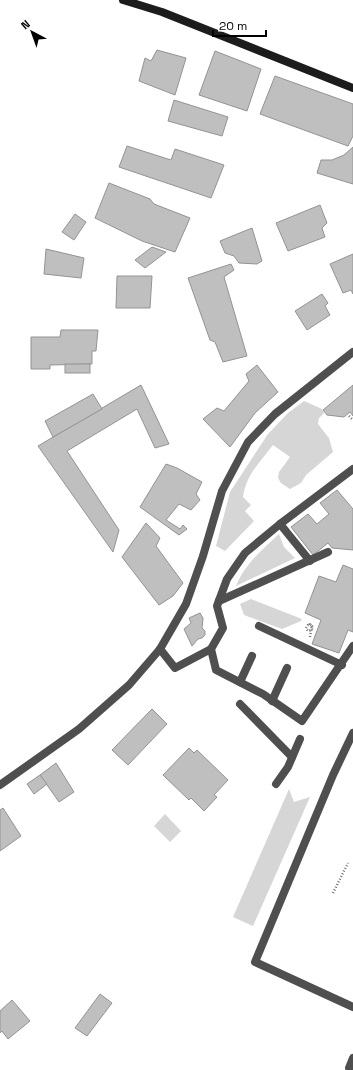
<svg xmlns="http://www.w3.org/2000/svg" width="353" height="1070" font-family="'Space Grotesk',sans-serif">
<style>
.green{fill:#d6d6d6}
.building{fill:#bfbfbf;stroke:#939393}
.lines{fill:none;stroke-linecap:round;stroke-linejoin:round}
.path{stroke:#717171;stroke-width:2.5;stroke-dasharray:1 2;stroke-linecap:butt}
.service{stroke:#4f4f4f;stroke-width:8}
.tertiary{stroke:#4f4f4f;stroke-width:8}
.secondary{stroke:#1c1c1c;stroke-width:8}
</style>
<rect width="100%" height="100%" fill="#fff"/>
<g class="green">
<path d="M304,401L322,409L324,413L319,418L318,424L329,438L333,452L306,475L301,483L290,489L281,483L278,478L279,472L290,457L273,445C260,462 246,475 243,497L251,505L245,511L254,521L225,551L216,546L230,492L268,434L288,413Z"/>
<path d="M279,534L284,547L295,558L236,586C245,564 262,550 279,534Z"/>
<polygon points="251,599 302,619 301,621 282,629 244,615 240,604"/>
<polygon points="289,789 294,802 310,797 253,926 233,917"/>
<polygon points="165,814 181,831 170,842 154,826"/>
</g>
<g class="building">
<polygon points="157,50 186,58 175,95 139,81 145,58 151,61"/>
<polygon points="215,51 261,69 247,111 199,95"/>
<polygon points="275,76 353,104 353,136 348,146 260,114"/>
<polygon points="174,100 228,117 222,136 168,121"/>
<polygon points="127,146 171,160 175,149 224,165 211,198 119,167"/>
<polygon points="353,147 353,184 317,173 321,160 332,160 344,155"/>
<polygon points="109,183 150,199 154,204 190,218 175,252 142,241 95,218"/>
<polygon points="320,205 327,223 322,228 325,237 288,251 276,223"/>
<polygon points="75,214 86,222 74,240 62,232"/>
<polygon points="252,228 262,261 257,264 239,263 234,256 225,253 220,241"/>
<polygon points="152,247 166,252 145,268 135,260"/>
<polygon points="46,249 84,258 81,278 44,274"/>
<polygon points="353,254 353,294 351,290 343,293 330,264"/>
<polygon points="231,264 234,270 224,277 247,356 223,362 215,342 210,340 188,278"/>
<polygon points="117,276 152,276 150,308 116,308"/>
<polygon points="322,294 328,303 325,306 330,315 307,330 295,311"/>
<polygon points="61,330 98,330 96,351 92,351 92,364 50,365 50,369 31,369 31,337 60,337"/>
<rect x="65" y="364" width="25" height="9"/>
<polygon points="257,365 278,392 255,413 230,447 203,419 217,408 224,411 249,381 246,374"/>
<polygon points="141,385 169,444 155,448 137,409 67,451 119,530 113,552 38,446"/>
<polygon points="353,385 353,416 350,412 344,417 327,415 323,410"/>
<polygon points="93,394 102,409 53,437 45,421"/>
<polygon points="166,464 177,468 202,482 196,494 200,500 191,510 179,504 166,520 180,529 183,525 187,529 179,535 140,507"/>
<polygon points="337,490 353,509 353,550 332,548 328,543 313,555 291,527 308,514 317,524 329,514 320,503"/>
<polygon points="146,523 160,538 156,546 183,583 173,596 159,605 122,557"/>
<polygon points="343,565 353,569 353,632 348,630 339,653 312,644 321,620 305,613 319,576 336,582"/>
<polygon points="200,613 203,618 202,628 205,631 205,635 202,638 198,639 192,646 184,629 191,623 189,618"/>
<polygon points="152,709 167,724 128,765 112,750"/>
<polygon points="189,748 194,753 197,750 228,780 214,795 217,797 204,811 191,798 189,800 163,775"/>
<polygon points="56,763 74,792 59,802 40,775"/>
<polygon points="40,775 47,784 34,794 27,784"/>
<polygon points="3,808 21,836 0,851 0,810"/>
<polygon points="100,994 112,1003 87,1036 75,1028"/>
<polygon points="12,1000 30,1021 8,1039 2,1031 0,1033 0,1011"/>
</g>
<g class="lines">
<g class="path">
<polyline points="349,416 353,420"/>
<path d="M310,637L312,626C311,625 310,625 308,625L306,628L308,631L312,630V626L310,624L311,622"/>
<polyline points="333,893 348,863"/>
</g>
<g class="service">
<polyline points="353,469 280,524 245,553 227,579 217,606 223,628 211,649 216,670 263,694 302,721 353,646"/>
<polyline points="280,524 310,561"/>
<polyline points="219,601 328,552"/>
<polyline points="259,626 342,665"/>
<polyline points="160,649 175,668 211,649"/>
<polyline points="240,682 252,656"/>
<polyline points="272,701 287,668"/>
<polyline points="240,704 292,757"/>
<polyline points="353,733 333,775 255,962 353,1007"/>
<polyline points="276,784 288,767 300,739"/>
<polyline points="350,1070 349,1068 353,1058"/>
</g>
<polyline class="tertiary" points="0,785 79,729 129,685 160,649 186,604 203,556 222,491 248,442 275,414 353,352"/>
<polyline class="secondary" points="123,0 162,12 353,88"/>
</g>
<g transform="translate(32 32) rotate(319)" stroke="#ffffff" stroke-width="3" paint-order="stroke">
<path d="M0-3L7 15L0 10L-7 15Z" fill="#000000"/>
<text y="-6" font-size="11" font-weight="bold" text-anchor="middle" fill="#000000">N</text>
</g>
<path d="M213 30v6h53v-6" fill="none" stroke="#000000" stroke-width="2"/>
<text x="219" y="30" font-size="12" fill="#000000" stroke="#ffffff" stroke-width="3" paint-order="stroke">20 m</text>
</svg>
